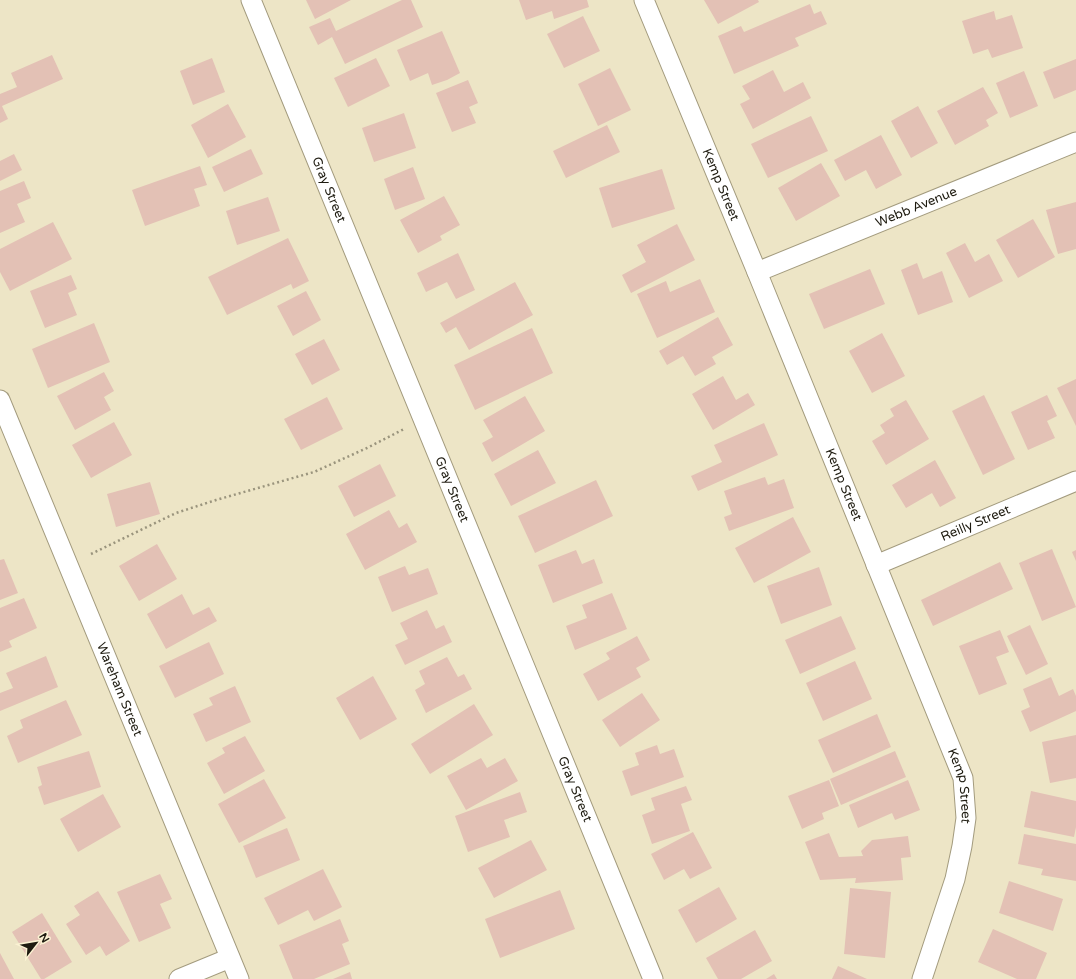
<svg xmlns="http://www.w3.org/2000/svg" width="1076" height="979" font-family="'Varela Round',sans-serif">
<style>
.building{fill:#e3c1b5}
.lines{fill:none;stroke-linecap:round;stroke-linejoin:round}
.minor-casing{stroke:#a39b7e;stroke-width:21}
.path{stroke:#9a947d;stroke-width:2.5;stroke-dasharray:2 3;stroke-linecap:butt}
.minor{stroke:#fff;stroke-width:19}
.labels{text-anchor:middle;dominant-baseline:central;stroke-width:3.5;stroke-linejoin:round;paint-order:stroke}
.street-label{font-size:13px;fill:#1e1b10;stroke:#fbf2d3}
</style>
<rect width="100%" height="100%" fill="#ede5c6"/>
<g class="building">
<polygon points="306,0 351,0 315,19"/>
<polygon points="402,0 411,0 423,27 345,64 332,37 318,45 309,27 330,18 336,31"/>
<polygon points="519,0 587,0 589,7 554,19 552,11 526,20"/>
<polygon points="704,0 758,0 759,2 718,24"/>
<polygon points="810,4 814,14 821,11 827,24 795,38 799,46 734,74 718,36 741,26 744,32"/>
<polygon points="994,11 996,20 1012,15 1023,48 992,58 988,49 973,54 962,21"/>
<polygon points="583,16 600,51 564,68 547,34"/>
<polygon points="442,31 460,73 447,80 432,85 428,73 410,81 397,50"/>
<polygon points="52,55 63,79 2,106 8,119 0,123 0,94 17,87 11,73"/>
<polygon points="212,58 225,92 193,105 180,71"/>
<polygon points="376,58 390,86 348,107 334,78"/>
<polygon points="1076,59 1076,90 1054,99 1043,72"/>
<polygon points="610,68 631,110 598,126 578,84"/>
<polygon points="773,70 784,92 803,82 811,98 753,129 740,104 750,99 742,86"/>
<polygon points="1024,71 1038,106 1010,118 996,83"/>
<polygon points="468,80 478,103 469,107 476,123 452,132 436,93"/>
<polygon points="983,87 998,113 986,120 989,126 955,145 937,111"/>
<polygon points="228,104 246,137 208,158 191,125"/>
<polygon points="918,106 938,143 911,158 891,121"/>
<polygon points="404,113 416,148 374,162 362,128"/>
<polygon points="811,116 828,151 768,178 751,144"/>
<polygon points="607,125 620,152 566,178 553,151"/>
<polygon points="881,135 902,175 876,189 866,170 845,181 834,160"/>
<polygon points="251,149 263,174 224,192 212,167"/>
<polygon points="14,154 22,170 0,181 0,161"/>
<polygon points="821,163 840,196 796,221 778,188"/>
<polygon points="200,166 207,185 194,189 200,206 145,226 132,190"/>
<polygon points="413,167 425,199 395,210 384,179"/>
<polygon points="662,169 675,209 612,228 599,188"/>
<polygon points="24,181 31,198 17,204 25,222 0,233 0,191"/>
<polygon points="444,196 460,225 440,236 442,240 418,253 400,220"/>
<polygon points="268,197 280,231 237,245 226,211"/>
<polygon points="1076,202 1076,249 1058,254 1046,210"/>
<polygon points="1033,219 1055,257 1018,278 996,240"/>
<polygon points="53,222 72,259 10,291 0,272 0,249"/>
<polygon points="677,224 695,260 631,293 622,275 646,262 637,245"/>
<polygon points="288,238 309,281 293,289 291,284 227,315 208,277"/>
<polygon points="965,243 975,262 989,254 1003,281 969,298 946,253"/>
<polygon points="458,253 475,290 456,299 447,282 426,292 417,273"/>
<polygon points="917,263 923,279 942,271 953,302 918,315 901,270"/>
<polygon points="870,269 885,304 824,329 809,294"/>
<polygon points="71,275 77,289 68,293 77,315 45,328 30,291"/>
<polygon points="700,279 715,312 657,338 637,294 666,281 670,292"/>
<polygon points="515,282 533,315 469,350 456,327 446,333 440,323"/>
<polygon points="306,291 321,320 293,336 277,306"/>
<polygon points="718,317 733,345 712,357 716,364 695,376 683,356 667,365 659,351"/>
<polygon points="94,323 110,362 48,388 32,349"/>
<polygon points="532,328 553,373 475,410 454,365"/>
<polygon points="882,333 905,376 872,393 849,351"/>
<polygon points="324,339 340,370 312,385 295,354"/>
<polygon points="104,372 114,391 104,397 111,410 75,430 57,396"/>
<polygon points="723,376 736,400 748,393 755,405 713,430 692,394"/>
<polygon points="1076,379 1076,426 1057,388"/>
<polygon points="984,395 1015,459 983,475 952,411"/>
<polygon points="1047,395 1057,416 1047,421 1055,438 1028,450 1011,412"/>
<polygon points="525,396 545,431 492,462 482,443 493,437 483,420"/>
<polygon points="327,397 343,429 301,450 284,419"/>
<polygon points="906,400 929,439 886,465 872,441 885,433 880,425 894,416 890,409"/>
<polygon points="114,422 132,455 91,478 72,445"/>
<polygon points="764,423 778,455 698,491 691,476 722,462 714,445"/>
<polygon points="538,450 556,483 511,506 494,474"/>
<polygon points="935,460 956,498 940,507 932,493 906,508 892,485"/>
<polygon points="380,464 396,496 354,517 338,486"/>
<polygon points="765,477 768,485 784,479 794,508 729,531 724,517 732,514 724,491"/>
<polygon points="596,480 613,516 535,553 518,516"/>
<polygon points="150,482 160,514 116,527 107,494"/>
<polygon points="389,510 399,528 407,523 417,542 365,570 346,534"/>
<polygon points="793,517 811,552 754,583 735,548"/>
<polygon points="157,544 177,579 139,601 119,566"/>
<polygon points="1052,549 1076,607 1042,621 1019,563"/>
<polygon points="576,550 582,564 594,559 603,583 553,603 538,565"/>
<polygon points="1076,550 1076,561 1072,552"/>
<polygon points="4,559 18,593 0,600 0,560"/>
<polygon points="1000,562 1013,589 933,626 921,600"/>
<polygon points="405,566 409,575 428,568 438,594 392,612 378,577"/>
<polygon points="819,567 832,605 781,624 767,586"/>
<polygon points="612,593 627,629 575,650 566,626 587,618 582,605"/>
<polygon points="182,594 193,615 209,607 217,621 166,649 147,614"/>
<polygon points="24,598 37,628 9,641 12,647 0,652 0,608"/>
<polygon points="427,610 436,629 444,625 452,642 405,665 395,645 408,639 400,623"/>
<polygon points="841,616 856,649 800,674 785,640"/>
<polygon points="1030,625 1048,664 1026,675 1007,636"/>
<polygon points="1000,630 1009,652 996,657 1007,684 979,695 959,646"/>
<polygon points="637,636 650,660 636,668 641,677 598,701 583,674 610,659 606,653"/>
<polygon points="209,642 224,674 175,698 159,666"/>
<polygon points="46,656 58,687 0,711 0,693 13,688 6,673"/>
<polygon points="447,657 458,677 464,674 472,689 426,713 415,690 425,684 419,671"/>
<polygon points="855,661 872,699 823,721 806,683"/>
<polygon points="373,676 397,719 360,740 336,698"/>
<polygon points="1051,677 1059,696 1073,689 1076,696 1076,711 1030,732 1021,711 1030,707 1023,689"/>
<polygon points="235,686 251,722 206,742 193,714 213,705 209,698"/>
<polygon points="642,693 660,720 620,747 602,720"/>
<polygon points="66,700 82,735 18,763 7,736 23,728 20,720"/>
<polygon points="474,704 493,735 430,774 411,744"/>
<polygon points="877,714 891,747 833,773 818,740"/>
<polygon points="1076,735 1076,778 1050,783 1042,742"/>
<polygon points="245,736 265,771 224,794 207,763 225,753 222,748"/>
<polygon points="657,745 660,754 674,749 684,777 631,796 622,771 639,765 635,753"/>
<polygon points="89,751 101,787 44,805 38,787 42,785 37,767"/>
<polygon points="895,751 906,777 841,805 830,779"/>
<polygon points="481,758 487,768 505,758 518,781 466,810 447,776"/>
<polygon points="264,779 286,818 239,843 218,804"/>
<polygon points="829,780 839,806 822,813 824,819 802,829 788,796"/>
<polygon points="908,780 920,810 895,820 892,813 858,828 849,805"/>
<polygon points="686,786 692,800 681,804 690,831 652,844 642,815 655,810 651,798"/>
<polygon points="1031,791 1076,801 1076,827 1074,837 1024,827"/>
<polygon points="520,792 527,812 504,820 510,837 468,852 455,816"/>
<polygon points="103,794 121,827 78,852 60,819"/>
<polygon points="287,828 300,860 256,878 243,846"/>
<polygon points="693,832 712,868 690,879 684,869 664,880 651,854"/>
<polygon points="829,833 839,857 863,856 861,851 872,840 908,836 911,857 901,858 903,880 855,883 856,878 820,880 805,842"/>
<polygon points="1024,834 1076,844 1076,881 1041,875 1043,869 1018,864"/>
<polygon points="531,840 547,870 494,898 478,868"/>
<polygon points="323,869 342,907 314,921 308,910 278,925 264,898"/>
<polygon points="160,874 172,899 160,904 171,928 139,942 117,892"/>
<polygon points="1009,881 1063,899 1053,931 999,913"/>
<polygon points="719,887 737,919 696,943 678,910"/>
<polygon points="850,888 891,892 885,958 844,954"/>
<polygon points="560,890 575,929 500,958 485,919"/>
<polygon points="98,891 130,941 106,956 100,946 86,955 66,924 80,915 74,906"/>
<polygon points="42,913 72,962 44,979 41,979 12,932"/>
<polygon points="340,919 349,941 342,944 350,964 314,979 293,979 279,945"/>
<polygon points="993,929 1047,953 1036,979 1017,979 978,962"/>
<polygon points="755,930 772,961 741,979 718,979 706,958"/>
<polygon points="0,953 14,979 0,979"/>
<polygon points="838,966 867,979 832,979"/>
<polygon points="350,972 352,979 333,979"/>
<polygon points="774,974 777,979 766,979"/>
</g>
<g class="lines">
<g class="minor-casing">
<g id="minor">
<path id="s1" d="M251,0L653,979"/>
<path id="s2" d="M644,0L757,272L963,778L966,818L962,846L955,879L922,979"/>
<path id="s3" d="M757,272L1076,142"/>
<path id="s4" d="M0,400L239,979"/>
<path id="s5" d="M876,565L1076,481"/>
<polyline points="179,979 230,958"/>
</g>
</g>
<polyline class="path" points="91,554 176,513 216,500 314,472 367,448 404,429"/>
<use href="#minor" class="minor"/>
</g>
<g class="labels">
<g class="street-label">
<text stroke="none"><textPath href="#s2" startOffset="200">Kemp Street</textPath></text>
<text stroke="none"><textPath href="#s1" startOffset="205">Gray Street</textPath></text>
<text stroke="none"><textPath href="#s3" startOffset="172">Webb Avenue</textPath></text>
<text stroke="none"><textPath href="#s2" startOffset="524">Kemp Street</textPath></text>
<text stroke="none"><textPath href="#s1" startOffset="529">Gray Street</textPath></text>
<text stroke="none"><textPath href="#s5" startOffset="108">Reilly Street</textPath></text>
<text stroke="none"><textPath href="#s4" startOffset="313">Wareham Street</textPath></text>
<text stroke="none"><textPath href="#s2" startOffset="848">Kemp Street</textPath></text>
<text stroke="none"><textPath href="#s1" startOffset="853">Gray Street</textPath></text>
</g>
</g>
<g transform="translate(36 943) rotate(59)" stroke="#fbf2d3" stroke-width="3" paint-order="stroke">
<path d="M0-3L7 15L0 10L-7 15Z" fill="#1e1b10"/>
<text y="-6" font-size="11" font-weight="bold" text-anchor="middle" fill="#1e1b10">N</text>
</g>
</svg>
